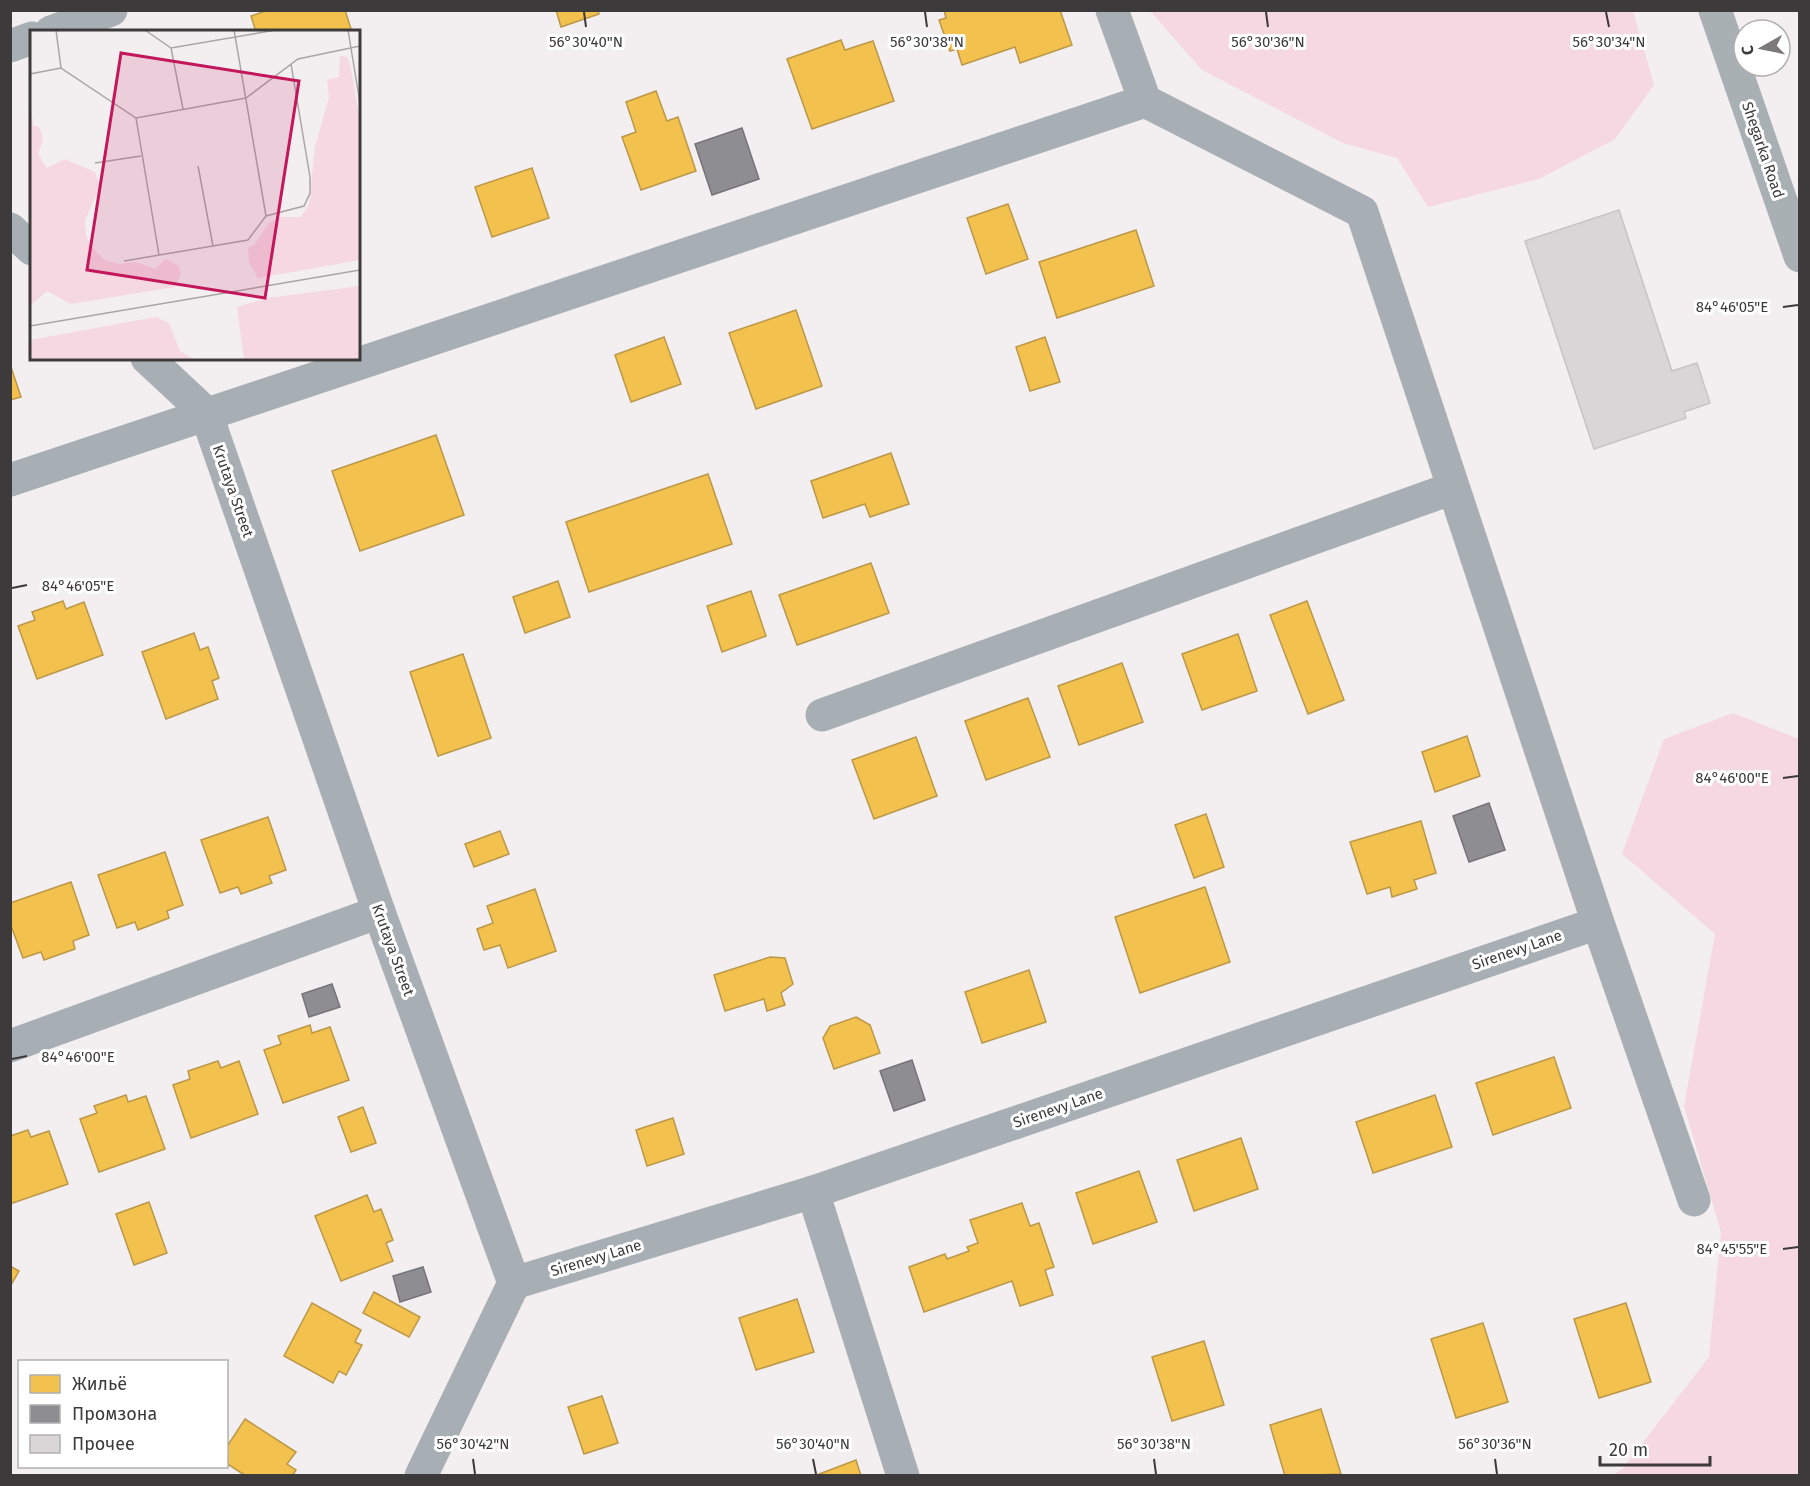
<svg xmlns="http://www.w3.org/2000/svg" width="1810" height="1486" font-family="'Fira Sans',sans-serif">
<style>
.green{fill:#f6d8e2}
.homes{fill:#f2c14e;stroke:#bb9848;stroke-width:1.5}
.industry{fill:#8d8d92;stroke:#757478;stroke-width:1.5}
.building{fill:#dad6d8;stroke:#c8c4c6;stroke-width:1.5}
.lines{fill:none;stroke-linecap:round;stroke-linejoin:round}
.minor{stroke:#a8afb4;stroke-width:33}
.major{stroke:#a8b0b4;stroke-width:33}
.ticks{fill:none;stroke:#3c3a3a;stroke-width:2}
.labels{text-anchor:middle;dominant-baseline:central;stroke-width:6;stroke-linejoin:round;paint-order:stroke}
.street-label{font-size:15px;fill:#3c3a3a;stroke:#fff}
.inset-road{fill:none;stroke:#aaa6a7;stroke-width:1.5}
.view{fill:#c2185b;fill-opacity:0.15;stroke:#c2185b;stroke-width:3}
.inset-edge{fill:none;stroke:#3c3a3a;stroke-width:3}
.ticks-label{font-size:15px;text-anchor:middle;fill:#3c3a3a;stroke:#fff;stroke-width:6;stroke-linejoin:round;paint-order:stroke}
</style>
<rect width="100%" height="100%" fill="#f3eef0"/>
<g class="green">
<polygon points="1150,11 1633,11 1654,85 1615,139 1539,179 1428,207 1397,158 1343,143 1202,70"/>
<polygon points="1733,713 1799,739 1799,1475 1613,1475 1623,1468 1709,1357 1721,1232 1684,1106 1715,934 1622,854 1664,739"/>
</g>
<g class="homes">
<polygon points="268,10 345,10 352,32 256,32 251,16"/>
<polygon points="556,10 598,10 599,14 561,27"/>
<polygon points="944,10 1060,10 1072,45 1020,63 1015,47 962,65 957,49 950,51 939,20 946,18"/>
<polygon points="841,40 845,50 873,41 894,101 812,129 787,59"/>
<polygon points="656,91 667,121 678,117 696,171 641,190 622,137 636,132 626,102"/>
<polygon points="532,168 549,218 492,237 475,187"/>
<polygon points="1008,204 1028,259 986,274 967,218"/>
<polygon points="1136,230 1154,286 1057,318 1039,262"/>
<polygon points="796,310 822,386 756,409 729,333"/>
<polygon points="664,337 681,384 631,402 615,355"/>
<polygon points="1045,337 1060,382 1030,391 1016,347"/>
<polygon points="10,364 21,397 10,400"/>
<polygon points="436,435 464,515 360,551 332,471"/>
<polygon points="891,453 909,504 870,517 865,504 823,518 811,481"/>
<polygon points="708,474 732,544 589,592 566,522"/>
<polygon points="871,563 889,613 797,645 779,595"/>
<polygon points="558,581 570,617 525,633 513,597"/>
<polygon points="751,591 766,636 722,652 707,606"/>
<polygon points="63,601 66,609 84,602 103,655 37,679 18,626 35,620 32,612"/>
<polygon points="1307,601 1344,700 1308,714 1270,615"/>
<polygon points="194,633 200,650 208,647 219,678 212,681 218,699 166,719 142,652"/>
<polygon points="1238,634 1257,691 1202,710 1182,654"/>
<polygon points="463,654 491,738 438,756 410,672"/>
<polygon points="1122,663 1143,722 1079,745 1058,686"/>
<polygon points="1028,698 1050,757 986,780 965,721"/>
<polygon points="1467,736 1480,776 1435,792 1422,752"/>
<polygon points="916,737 937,796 874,819 852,760"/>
<polygon points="1206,814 1224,867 1194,878 1175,825"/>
<polygon points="268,817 286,870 269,876 272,883 241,894 238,887 220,893 201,840"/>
<polygon points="1421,821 1436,873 1414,880 1417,889 1392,897 1390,887 1367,894 1350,842"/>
<polygon points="500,831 509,854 474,867 465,844"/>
<polygon points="165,852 183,905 167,911 169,918 138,930 135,922 117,928 98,875"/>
<polygon points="71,882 89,935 73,941 75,949 44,960 41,952 23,958 10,923 10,903"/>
<polygon points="1205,887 1230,962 1140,993 1115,917"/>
<polygon points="535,889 556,951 508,968 500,945 484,950 477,929 493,923 487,906"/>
<polygon points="770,957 785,958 793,984 781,993 785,1005 767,1011 764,999 725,1011 714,975"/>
<polygon points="1029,970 1046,1022 982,1043 965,992"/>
<polygon points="856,1017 870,1025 880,1053 834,1069 823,1038 830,1026"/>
<polygon points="310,1025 312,1033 330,1027 349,1080 283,1103 264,1050 281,1044 278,1036"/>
<polygon points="1554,1057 1571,1108 1493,1135 1476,1083"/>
<polygon points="218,1061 221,1068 239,1061 258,1114 191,1138 173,1085 190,1079 188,1071"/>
<polygon points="126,1095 128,1102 146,1096 165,1149 99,1172 80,1119 97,1113 94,1106"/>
<polygon points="1435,1095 1452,1147 1373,1173 1356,1122"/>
<polygon points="363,1107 376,1143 351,1152 338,1117"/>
<polygon points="673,1118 684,1154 647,1166 636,1130"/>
<polygon points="28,1130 31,1137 49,1131 68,1184 10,1204 10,1136"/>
<polygon points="1241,1138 1258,1189 1194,1211 1177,1160"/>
<polygon points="1139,1171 1157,1222 1093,1244 1076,1193"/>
<polygon points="367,1195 374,1212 381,1209 393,1240 386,1243 393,1261 341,1281 315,1216"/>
<polygon points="149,1202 167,1253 134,1265 116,1214"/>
<polygon points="1022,1203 1030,1226 1039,1223 1054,1267 1045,1270 1053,1295 1020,1306 1012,1281 924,1312 909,1267 945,1254 947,1259 969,1251 967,1247 978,1243 970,1220"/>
<polygon points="10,1266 19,1271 10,1287"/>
<polygon points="374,1292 420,1317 409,1337 363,1313"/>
<polygon points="797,1299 814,1352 756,1370 739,1318"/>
<polygon points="312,1303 361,1330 355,1342 362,1345 346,1375 339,1371 333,1383 284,1356"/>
<polygon points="1626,1303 1651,1382 1599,1398 1574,1319"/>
<polygon points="1483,1323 1508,1402 1456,1418 1431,1339"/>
<polygon points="1204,1341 1224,1405 1172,1421 1152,1357"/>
<polygon points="602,1396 618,1443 584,1454 568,1407"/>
<polygon points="1321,1409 1341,1474 1285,1476 1270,1425"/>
<polygon points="245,1419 296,1452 287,1464 296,1470 292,1476 246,1476 226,1463 226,1448"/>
<polygon points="856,1460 861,1476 814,1476"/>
</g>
<g class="industry">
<polygon points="742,128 759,179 712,195 695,144"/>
<polygon points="1489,803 1505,850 1469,862 1453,816"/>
<polygon points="332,984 340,1007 309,1017 302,994"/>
<polygon points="912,1060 925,1100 894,1111 880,1071"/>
<polygon points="423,1267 431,1292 400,1302 393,1276"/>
</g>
<polygon class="building" points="1619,210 1672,371 1697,363 1710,403 1684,412 1686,418 1594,449 1525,241"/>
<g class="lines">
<g class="minor">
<polyline points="1112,10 1145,101 1362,212 1598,923 1694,1200"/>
<polyline points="51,32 111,10"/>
<polyline points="10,46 32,38"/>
<polyline points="10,229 32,249"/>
<polyline points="147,358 206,413 379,912 514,1283 421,1476"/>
<polyline points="10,480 1145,101"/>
<polyline points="822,715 1453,488"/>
<polyline points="10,1046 379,912"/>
<polyline points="813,1192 903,1476"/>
<polyline points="514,1283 813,1192 1598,923"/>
</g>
<polyline class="major" points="1715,10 1800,256"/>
</g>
<path class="ticks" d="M584,12L586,27M925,12L927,27M1266,12L1268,27M1606,12L1609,27M1783,307L1798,305M12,588L27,585M1783,778L1798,776M12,1059L27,1056M1783,1249L1798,1247M473,1459L475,1474M813,1459L816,1474M1154,1459L1156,1474M1495,1459L1497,1474"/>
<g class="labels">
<g class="street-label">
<text transform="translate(1763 150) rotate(71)">Shegarka Road</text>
<text transform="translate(233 491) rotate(71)">Krutaya Street</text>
<text transform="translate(393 950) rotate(70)">Krutaya Street</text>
<text transform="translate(1517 950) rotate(-19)">Sirenevy Lane</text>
<text transform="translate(1058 1108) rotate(-19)">Sirenevy Lane</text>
<text transform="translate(596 1258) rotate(-17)">Sirenevy Lane</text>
</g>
</g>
<g transform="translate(30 30)">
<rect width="330" height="330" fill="#f3eef0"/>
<path d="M310,26L317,27L320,34L330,90V230L228,248L219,232L218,218L224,215L238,194L250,187H271L279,174L285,117L299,67L297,50L309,47ZM0,67L3,95L10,98L13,110L8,124L17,138L35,129L65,142L70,156L55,190L56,206L63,218L74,230L89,234L105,232L125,239L136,229L149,236L151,245L144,257L41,274L17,261L0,276ZM330,256V330H214L207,277L237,268ZM126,287L139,293L150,321L166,330H0V310Z" fill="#f6d8e2"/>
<path class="inset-road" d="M26,0L31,38L106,88L216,68L268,29L330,16M115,0L141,18L246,0M204,0L236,186M318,0L330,73M141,18L153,79M0,44L31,38M106,88L129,225M65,133L111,126M168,136L183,216M94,231L218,210L236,186L274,176L280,163V147L261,34M0,296L330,240"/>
<path class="view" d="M91,23L269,51L235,268L57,240Z"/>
<rect width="330" height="330" class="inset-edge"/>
</g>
<g class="ticks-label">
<text x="1609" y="47">56°30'34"N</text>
<text x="586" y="47">56°30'40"N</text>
<text x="927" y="47">56°30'38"N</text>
<text x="1268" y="47">56°30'36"N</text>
<text x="1732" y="312">84°46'05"E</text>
<text x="78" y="591">84°46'05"E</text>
<text x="1732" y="783">84°46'00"E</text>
<text x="78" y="1062">84°46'00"E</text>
<text x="1732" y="1254">84°45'55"E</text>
<text x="473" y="1449">56°30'42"N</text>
<text x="813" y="1449">56°30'40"N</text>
<text x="1154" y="1449">56°30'38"N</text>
<text x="1495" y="1449">56°30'36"N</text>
</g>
<rect width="1810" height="1486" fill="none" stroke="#3c3a3a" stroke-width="24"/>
<rect x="18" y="1360" width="210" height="108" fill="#ffffff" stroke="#b1b0b0" stroke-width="1.5"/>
<rect x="30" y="1375" width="30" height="18" fill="#f2c14e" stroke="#b1b0b0" stroke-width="1.5"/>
<text x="72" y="1390" font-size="18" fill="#3c3a3a">Жильё</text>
<rect x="30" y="1405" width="30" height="18" fill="#8d8d92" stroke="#b1b0b0" stroke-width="1.5"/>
<text x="72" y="1420" font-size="18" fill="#3c3a3a">Промзона</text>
<rect x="30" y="1435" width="30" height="18" fill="#dad6d8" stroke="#b1b0b0" stroke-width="1.5"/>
<text x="72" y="1450" font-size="18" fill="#3c3a3a">Прочее</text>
<g transform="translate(1762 48) rotate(261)"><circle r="28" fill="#ffffff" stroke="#b1b0b0" stroke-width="1.5"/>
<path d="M0-4.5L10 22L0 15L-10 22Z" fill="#7c797a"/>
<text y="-9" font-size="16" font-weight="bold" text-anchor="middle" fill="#3c3a3a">С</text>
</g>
<path d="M1600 1456v9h110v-9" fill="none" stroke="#3c3a3a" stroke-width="3"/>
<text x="1609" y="1456" font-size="18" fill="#3c3a3a" stroke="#ffffff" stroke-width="4.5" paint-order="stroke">20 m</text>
</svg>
